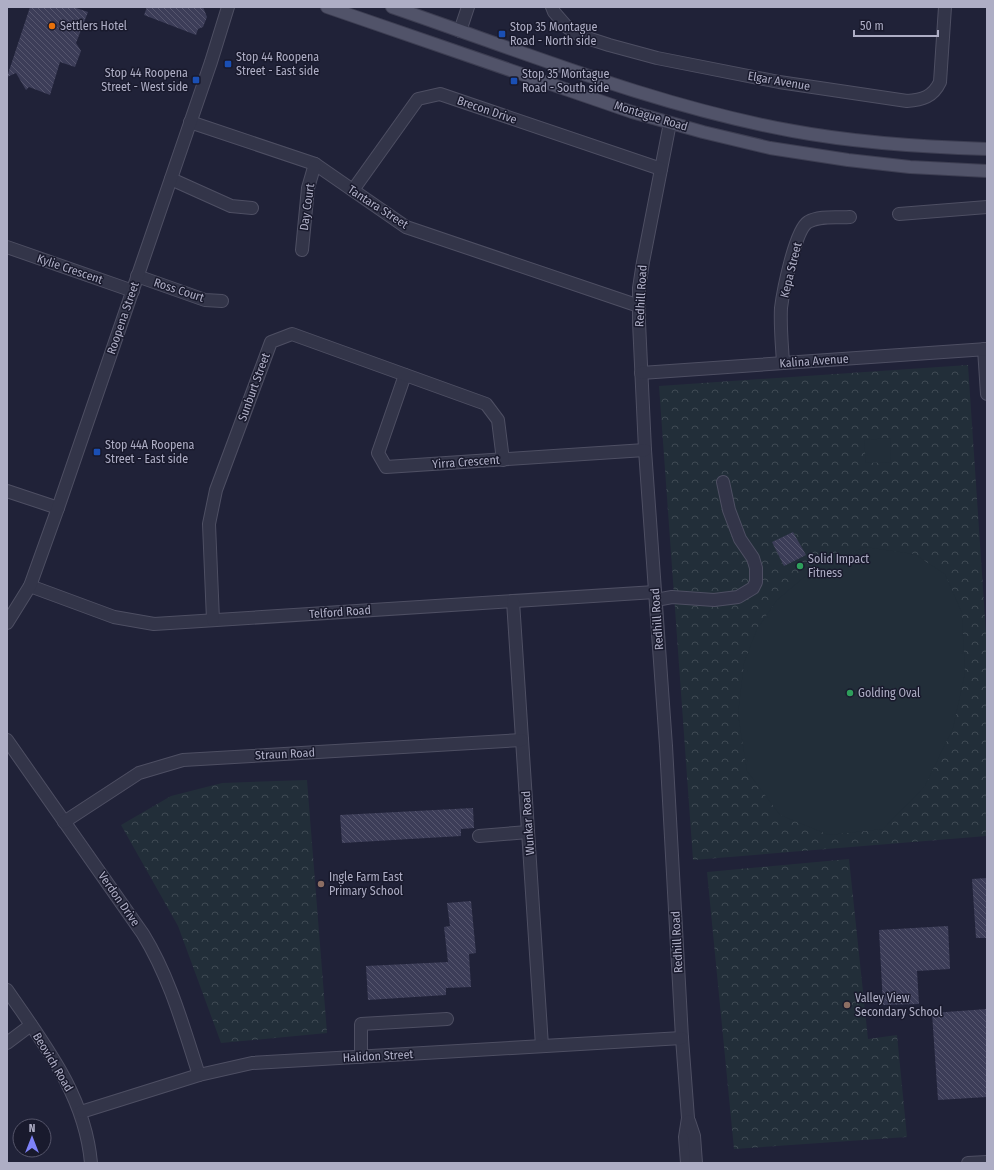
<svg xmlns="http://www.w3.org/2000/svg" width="994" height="1170" font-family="'Fira Sans Condensed',sans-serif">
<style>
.forest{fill:url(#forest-crowns)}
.pitch{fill:#222e39}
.building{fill:url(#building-back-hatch)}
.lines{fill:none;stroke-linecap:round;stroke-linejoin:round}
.minor-casing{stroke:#4e4f63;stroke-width:14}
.major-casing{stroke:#3d3e52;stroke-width:14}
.minor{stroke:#333549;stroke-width:12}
.major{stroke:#515369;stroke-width:12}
.food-dot{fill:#e8710a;stroke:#191a2d;stroke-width:1.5}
.transit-dot{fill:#1a4fb4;stroke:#191a2d;stroke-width:1.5}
.leisure-dot{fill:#2e9e5b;stroke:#191a2d;stroke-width:1.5}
.education-dot{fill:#8d6e63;stroke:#191a2d;stroke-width:1.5}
.labels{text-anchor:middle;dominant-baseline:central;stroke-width:3;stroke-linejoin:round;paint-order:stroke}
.poi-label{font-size:12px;fill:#aeaec5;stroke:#191a2d;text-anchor:start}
.street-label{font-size:12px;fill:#aeaec5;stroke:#191a2d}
</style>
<defs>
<pattern id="forest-crowns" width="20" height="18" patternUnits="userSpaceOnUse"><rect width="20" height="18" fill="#222e39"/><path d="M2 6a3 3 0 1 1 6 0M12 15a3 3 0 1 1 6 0" fill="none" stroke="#404a54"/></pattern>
<pattern id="building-back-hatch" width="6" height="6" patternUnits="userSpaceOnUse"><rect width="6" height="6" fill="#3c3d58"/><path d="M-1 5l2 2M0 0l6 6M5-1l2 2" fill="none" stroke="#56566e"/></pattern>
</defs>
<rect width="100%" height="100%" fill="#202238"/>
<g class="forest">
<polygon points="968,365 987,648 987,836 693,860 659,386"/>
<polygon points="307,780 327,1033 221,1043 178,926 121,825 171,796 222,783"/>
<polygon points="849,859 868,1039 897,1035 907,1137 734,1149 707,872"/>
</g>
<g class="pitch">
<polygon points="890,438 891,462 866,463 864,440"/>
<polygon points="865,547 914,554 945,574 962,613 965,673 953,728 925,786 883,829 829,835 780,815 747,771 738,714 744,663 757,629 777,600 815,568"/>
</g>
<g class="building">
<polygon points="30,7 73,7 88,12 76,43 81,51 75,67 60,62 50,95 29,87 26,90 16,73 7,77"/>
<polygon points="147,7 203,7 207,17 203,27 198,29 196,35 144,15"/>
<polygon points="793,532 806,555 784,566 772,542"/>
<polygon points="473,808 474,828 461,829 461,836 342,843 340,815"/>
<polygon points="987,878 987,938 976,938 972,879"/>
<polygon points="471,901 476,953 469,954 471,987 446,988 446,995 368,1000 366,966 448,962 444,927 450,926 447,903"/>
<polygon points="948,926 950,969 917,971 919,1004 883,1005 879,930"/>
<polygon points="987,1009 987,1097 938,1100 932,1013"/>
</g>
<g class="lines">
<g class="minor-casing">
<g id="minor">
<path d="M552,7L554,12L567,27L581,36L609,45L657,58L779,82L907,101C922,100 933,97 940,82L945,7"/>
<polyline points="460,31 468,7"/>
<polyline points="190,122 315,164 406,227 639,306"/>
<polyline points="670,123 643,262 639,288 639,322 645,450 666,746 682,1038 688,1118 685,1137 687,1163"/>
<polyline points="171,179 231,206 252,208"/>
<polyline points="353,190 418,99 440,94 661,169"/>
<polyline points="899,214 987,207"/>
<polyline points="7,247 133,291"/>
<polyline points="302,250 308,188 315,164"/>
<polyline points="137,276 205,300 222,301"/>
<polyline points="984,349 987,394"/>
<path d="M783,363C782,345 780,326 781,308C783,292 795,230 808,222C820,215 837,218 850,217"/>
<polyline points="641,373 987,349"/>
<polyline points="405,375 378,453 386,467 645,450"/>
<polyline points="7,491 58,508"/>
<polyline points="30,586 114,617 154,624 655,592"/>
<polyline points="656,600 672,597 714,600 738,597 753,588 756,582 756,568 753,558 740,539 729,510 723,482"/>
<polyline points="513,601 542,1046"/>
<polyline points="213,620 209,524 216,490 271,342 292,334 486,404 498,420 503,460"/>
<polyline points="7,623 30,586 58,508 211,62 228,7"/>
<path d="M7,740L143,934C170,978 183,1026 199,1075"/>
<polyline points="64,822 139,773 183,760 522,740"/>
<polyline points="479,836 528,832"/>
<path d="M7,990C44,1044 85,1095 91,1163"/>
<polyline points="7,1043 31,1025"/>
<polyline points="361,1057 361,1024 447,1019"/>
<polyline points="81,1112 199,1075 252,1063 682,1038"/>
<polyline points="689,1121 694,1136 696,1163"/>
<polyline points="968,1163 987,1162"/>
</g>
</g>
<g class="major-casing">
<g id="major">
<polyline points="327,7 632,112 703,132 770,148 848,160 910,167 987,171"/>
<path d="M392,7C524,52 655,106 793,131C857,143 922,147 987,149"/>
</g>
</g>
<use href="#minor" class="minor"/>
<use href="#major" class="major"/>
</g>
<circle class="food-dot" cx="52" cy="26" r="4"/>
<g class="transit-dot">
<rect x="498" y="30" width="8" height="8" rx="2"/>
<rect x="224" y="60" width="8" height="8" rx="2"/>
<rect x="192" y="76" width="8" height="8" rx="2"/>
<rect x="510" y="77" width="8" height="8" rx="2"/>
<rect x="93" y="448" width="8" height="8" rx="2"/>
</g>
<g class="leisure-dot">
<circle cx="800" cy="566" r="4"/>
<circle cx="850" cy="693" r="4"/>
</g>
<g class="education-dot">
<circle cx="321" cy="884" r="4"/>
<circle cx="847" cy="1005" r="4"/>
</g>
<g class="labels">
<g class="poi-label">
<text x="60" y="26">Settlers Hotel</text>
<text x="510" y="27">Stop 35 Montague<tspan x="510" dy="14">Road - North side</tspan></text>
<text x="236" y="57">Stop 44 Roopena<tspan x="236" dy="14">Street - East side</tspan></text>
<text x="188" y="73" text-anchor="end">Stop 44 Roopena<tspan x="188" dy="14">Street - West side</tspan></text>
<text x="522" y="74">Stop 35 Montague<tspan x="522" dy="14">Road - South side</tspan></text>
<text x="105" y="445">Stop 44A Roopena<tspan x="105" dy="14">Street - East side</tspan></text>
<text x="808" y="559">Solid Impact<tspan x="808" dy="14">Fitness</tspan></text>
<text x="858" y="693">Golding Oval</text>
<text x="329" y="877">Ingle Farm East<tspan x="329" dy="14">Primary School</tspan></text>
<text x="855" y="998">Valley View<tspan x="855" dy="14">Secondary School</tspan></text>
</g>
<g class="street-label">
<text transform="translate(779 81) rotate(10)">Elgar Avenue</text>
<text transform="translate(487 110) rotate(19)">Brecon Drive</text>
<text transform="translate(651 116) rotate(17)">Montague Road</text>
<text transform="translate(307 207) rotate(-82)">Day Court</text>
<text transform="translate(378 207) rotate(33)">Tantara Street</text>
<text transform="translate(70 269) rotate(19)">Kylie Crescent</text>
<text transform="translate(791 270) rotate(-76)">Kepa Street</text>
<text transform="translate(179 290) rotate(18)">Ross Court</text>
<text transform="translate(641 296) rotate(-87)">Redhill Road</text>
<text transform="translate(123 318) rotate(-71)">Roopena Street</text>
<text transform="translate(814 361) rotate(-4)">Kalina Avenue</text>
<text transform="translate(254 387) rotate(-70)">Sunburt Street</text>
<text transform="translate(466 462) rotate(-4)">Yirra Crescent</text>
<text transform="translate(340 612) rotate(-4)">Telford Road</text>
<text transform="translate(657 619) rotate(-94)">Redhill Road</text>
<text transform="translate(285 754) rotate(-3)">Straun Road</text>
<text transform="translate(528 823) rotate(-94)">Wunkar Road</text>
<text transform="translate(119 899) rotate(55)">Verdon Drive</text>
<text transform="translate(677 942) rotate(-93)">Redhill Road</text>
<text transform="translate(378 1056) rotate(-3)">Halidon Street</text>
<text transform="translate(53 1062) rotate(59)">Beovich Road</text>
</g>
</g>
<rect width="994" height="1170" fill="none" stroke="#aeaec5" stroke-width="16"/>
<g transform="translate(32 1138)"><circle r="19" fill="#191a2d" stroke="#55556a"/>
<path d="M0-3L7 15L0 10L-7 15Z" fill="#7e82fa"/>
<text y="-6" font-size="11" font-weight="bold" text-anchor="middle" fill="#aeaec5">N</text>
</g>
<path d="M854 30v6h84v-6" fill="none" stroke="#aeaec5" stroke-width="2"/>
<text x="860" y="30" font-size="12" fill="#aeaec5" stroke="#191a2d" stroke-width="3" paint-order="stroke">50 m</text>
</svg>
